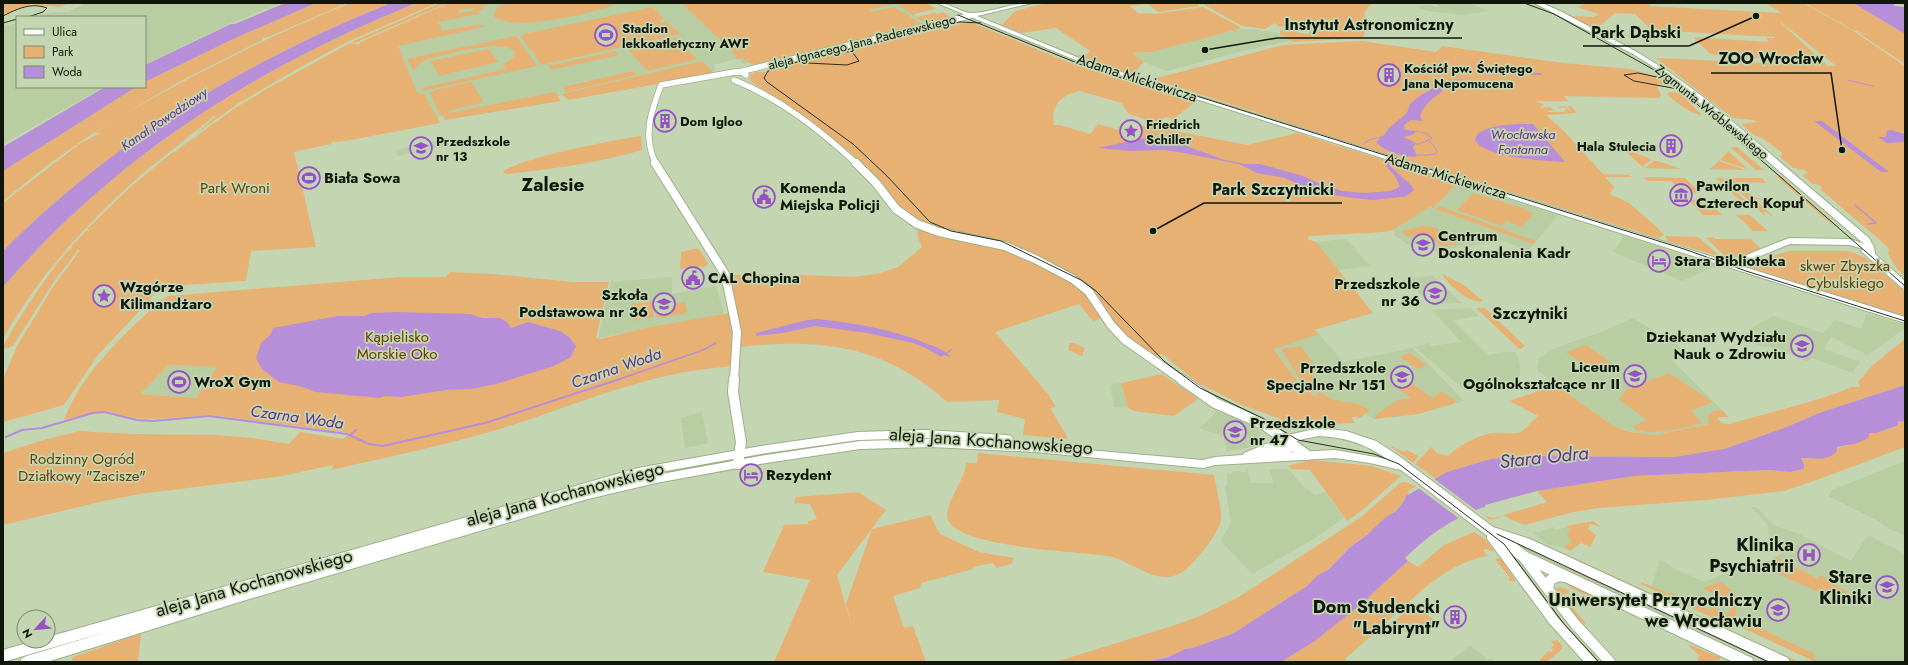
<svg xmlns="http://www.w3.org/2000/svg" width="1908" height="665" font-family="Jost,sans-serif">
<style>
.built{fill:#b8cda2}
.green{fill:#e7b173;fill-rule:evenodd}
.water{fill:#b78ed8}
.pier{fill:#c4d6b1}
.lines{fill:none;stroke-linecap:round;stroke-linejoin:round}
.stream-far2{stroke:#b78ed8;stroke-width:1}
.stream-far1{stroke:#b78ed8;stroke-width:1.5}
.stream{stroke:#b78ed8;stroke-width:2}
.minor-far2-casing{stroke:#9daf8b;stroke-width:7}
.minor-far1-casing{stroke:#9daf8b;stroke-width:10}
.minor-casing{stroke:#9daf8b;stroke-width:12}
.major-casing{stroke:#9daf8b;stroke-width:2}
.minor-far2{stroke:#fff;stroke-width:5.5}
.minor-far1{stroke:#fff;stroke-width:8}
.minor{stroke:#fff;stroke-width:10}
.major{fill:#fff;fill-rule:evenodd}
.tram{stroke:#272f1f;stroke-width:1}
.labels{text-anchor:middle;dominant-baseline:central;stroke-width:3.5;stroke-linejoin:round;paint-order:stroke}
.far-poi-label{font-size:13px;font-weight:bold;fill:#101609;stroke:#c4d6b1;text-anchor:start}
.far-street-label{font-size:13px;fill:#101609;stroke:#c4d6b1}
.far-water-label{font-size:13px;font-style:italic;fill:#642f87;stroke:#c4d6b1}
.street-label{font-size:15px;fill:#101609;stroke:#c4d6b1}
.poi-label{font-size:15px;font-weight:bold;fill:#101609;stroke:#c4d6b1;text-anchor:start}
.park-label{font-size:15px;fill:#663e02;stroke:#c4d6b1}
.neighbourhood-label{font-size:16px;font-weight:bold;fill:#101609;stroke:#c4d6b1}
.water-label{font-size:16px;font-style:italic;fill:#642f87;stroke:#c4d6b1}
.near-street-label{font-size:18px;fill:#101609;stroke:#c4d6b1}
.near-poi-label{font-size:18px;font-weight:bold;fill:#101609;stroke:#c4d6b1;text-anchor:end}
.district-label{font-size:19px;font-weight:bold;fill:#101609;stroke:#c4d6b1}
.near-water-label{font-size:19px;font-style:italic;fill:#642f87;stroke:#c4d6b1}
.leader{fill:none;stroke:#101609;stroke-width:1.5}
.callout-dot{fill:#101609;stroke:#c4d6b1;stroke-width:1.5}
.callout-label{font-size:16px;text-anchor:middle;font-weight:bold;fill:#101609;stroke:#c4d6b1;stroke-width:3.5;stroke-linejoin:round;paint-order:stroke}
</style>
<rect width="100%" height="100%" fill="#c4d6b1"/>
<g class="built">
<polygon points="86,3 282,3 233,22 145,64 145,17 37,17 54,12 68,12"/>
<polygon points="454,3 926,3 936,9 913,14 926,24 762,64 759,60 744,64 737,59 713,65 716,70 700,74 698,71 426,120 377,36"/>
<polygon points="1468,3 1490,11 1462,15 1429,11 1415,7 1430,5 1437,7 1440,7 1437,4"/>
<polygon points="17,23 17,87 103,87 3,144 3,27"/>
<polygon points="1239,29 1254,29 1280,34 1291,41 1259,47 1167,71 1144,62 1132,53 1152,52"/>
<polygon points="444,140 446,146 397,156 396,150"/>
<polygon points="1458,183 1558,215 1528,251 1503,241 1420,253 1394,235 1395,232 1393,230 1430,207 1433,208"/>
<polygon points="1624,236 1715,265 1716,266 1682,281 1613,252"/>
<polygon points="1346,239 1370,266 1337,270 1316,242"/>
<polygon points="1433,276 1448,290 1462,303 1430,304 1406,279"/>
<polygon points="672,277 672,294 716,286 724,314 598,338 611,282"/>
<polygon points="1471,308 1479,316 1453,320 1488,355 1506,352 1515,352 1520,364 1520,374 1519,379 1513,385 1508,387 1498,386 1479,392 1472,386 1462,388 1415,347 1428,343 1432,346 1461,342 1432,310"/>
<polygon points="1866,313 1905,325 1905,328 1868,355 1831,337 1824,349 1860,362 1853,373 1812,358 1807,362 1779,349 1760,346 1749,342 1756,332 1750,329 1773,316 1823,333 1835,320 1862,329"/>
<polygon points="1633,318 1675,343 1694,359 1673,361 1722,410 1714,411 1709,424 1655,435 1639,433 1615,427 1537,370 1539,358 1549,352 1547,351 1601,332"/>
<polygon points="1319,334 1343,362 1413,348 1464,401 1418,414 1396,417 1374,419 1365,414 1359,418 1350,417 1303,389 1274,348"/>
<polygon points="169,365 217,367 196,398 139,394"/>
<polygon points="1121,383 1128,408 1114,407 1110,385"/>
<polygon points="1216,411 1254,426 1261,433 1261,446 1226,451 1224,437 1199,428 1212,417"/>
<polygon points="702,412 708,443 685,448 681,418"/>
<polygon points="1905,461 1905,536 1884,526 1880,522 1828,496 1832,490"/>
<polygon points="1246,468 1247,468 1251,483 1274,483 1269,469 1289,469 1304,488 1307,488 1314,495 1325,492 1344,518 1312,540 1252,574 1221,541 1231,522 1225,486 1227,486 1227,474 1235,471 1245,472"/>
<polygon points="1751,507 1756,507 1775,526 1797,533 1851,561 1868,535 1905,554 1905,662 1816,662 1728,621 1726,624 1651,589 1660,559 1677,570 1705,582 1750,562 1762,567 1782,553 1769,541 1768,525"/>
<polygon points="1572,525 1572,545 1565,548 1546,544 1533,532 1540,532 1553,527 1556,530"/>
<polygon points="1470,645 1486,658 1485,659 1487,660 1490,658 1496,662 1455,662 1452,660"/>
</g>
<g class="green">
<polygon points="3,3 70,3 60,7 31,4 3,15"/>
<polygon points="316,3 347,3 266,38 263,37 262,40 179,82 105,125 49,164 3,201 3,171 136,87 145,87 145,82 233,39"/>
<path d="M350,3H391C247,61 113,140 3,251V203L79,144L102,132L94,134C110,119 134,109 153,98C217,62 282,31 350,3Z"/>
<path d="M416,3H437L347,42L297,69L239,103L196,134L216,116H214C190,137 165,155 141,175C87,223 38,276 3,339V287C119,153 253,70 416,3Z"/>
<polygon points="440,3 447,3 355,43 351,42"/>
<path d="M449,3H492C482,8 469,8 458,10L460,13L473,11L472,9L483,7L478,14L438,22L442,31L475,25L488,26L398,46L417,92L425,95L440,123L346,141L332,142L331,144L294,152L316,247L251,251L246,281L184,285L180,287L159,286L149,301L98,355L64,405L3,422V379L17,346L53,287L80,250H78L55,280L12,347L3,349V346C23,312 44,279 69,249L73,248L71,247L86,231L90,230L87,229L127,190L174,151L173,153L235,108L262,92H261L350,43L360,45L359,43L365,40Z"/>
<path d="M505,3H618C597,13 511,33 494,16L496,9Z"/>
<polygon points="681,3 892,3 893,4 869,10 872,12 894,7 922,24 753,65 741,58 737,59 735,57 737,56"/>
<polygon points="894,3 926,3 936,9 913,14 914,16 904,8 901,8 902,6"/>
<polygon points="1047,3 1198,3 1199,6 1158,12 1148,4 1130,6 1138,13 1155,14 1203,7 1240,27 1239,29 1152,52 1132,53 1144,62 1132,75 1077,55 1087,54 1090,51 1056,28 1022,33 1002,25 1015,11"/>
<path d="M1201,3H1374C1356,14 1369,23 1363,38L1293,42L1280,34V30L1308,34L1310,31L1308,27L1300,22L1279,27L1275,23L1265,29L1242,26Z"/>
<polygon points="1587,3 1649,4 1650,6 1782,13 1765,3 1803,3 1852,30 1905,66 1905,276 1897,269 1888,254 1889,249 1881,241 1820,189 1823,188 1819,185 1813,184 1802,175 1808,173 1804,170 1793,168 1780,157 1782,154 1781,152 1764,139 1754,135 1741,124 1756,122 1754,120 1733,118 1656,58 1836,66 1781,22 1780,22 1828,66 1792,63 1776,48 1788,60 1715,55 1709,53 1693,37 1769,42 1766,38 1775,38 1762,27 1773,37 1651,30 1635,14 1615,13 1596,29 1572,16 1593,17 1599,14 1577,7"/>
<polygon points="1805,3 1853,3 1903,33 1905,34 1905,64 1857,32 1875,37 1853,30"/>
<polygon points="653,7 664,19 659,21 661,23 667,22 680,34 541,65 531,50 554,45 530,50 520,36 524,34"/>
<polygon points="932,12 938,14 943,12 952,18 926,23 916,17 931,14"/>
<path d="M970,22L1078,66L1129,82L1143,84L1197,101L1173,119L1165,117L1157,123L1129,114L1121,103L1080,91L1067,95L1058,102L1053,113L1054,125H1060L1090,134L1098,124L1123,131L1141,126H1150L1247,145L1297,133L1458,183L1433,208L1430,207L1393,230L1385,232L1310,236L1307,239L1316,242L1373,313L1314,330L1319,334L1274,349L1303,389L1308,392L1281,349L1301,346L1318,371L1312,372L1325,390L1310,393L1315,396L1319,392L1334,400L1358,404L1370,410L1361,417H1351L1355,423L1298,425L1280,419L1242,405L1198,383L1162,354L1157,355C1175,376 1203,391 1228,404L1226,406L1147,353H1154C1134,344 1120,335 1108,316L1093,321L1079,304L995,332L1048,394L1056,407L1050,408L1067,436L1066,439L1023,435L1025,419L997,412L999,400L947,402C884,345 821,338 740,347V323L730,277L731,275L775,274L856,277L880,273L898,267L922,247L918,238L917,221L898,206L881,182L851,153L808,119L753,83L750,80V75L755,72H766L774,66Z"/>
<path d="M516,36L537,66L423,91L421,88L506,69L503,65L513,58L515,52C502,37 446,55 428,59L422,62L413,70L407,59Z"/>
<polygon points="676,38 697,59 647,71 628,49"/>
<polygon points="1362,41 1436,52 1442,46 1563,63 1631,69 1659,77 1661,75 1672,84 1658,84 1657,86 1661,95 1659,98 1564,96 1568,101 1534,101 1544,104 1540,108 1550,107 1554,110 1548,111 1545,108 1548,112 1565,112 1564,110 1567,110 1564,107 1563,108 1565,109 1561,107 1560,109 1558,107 1565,106 1569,110 1571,111 1567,106 1571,106 1577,113 1546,115 1564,131 1603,174 1629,175 1632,177 1605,177 1614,187 1610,194 1629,203 1658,228 1664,235 1658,238 1304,128 1153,79 1283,45"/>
<polygon points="489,49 498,62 439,76 431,61"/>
<polygon points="616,51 619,55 551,70 548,66"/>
<polygon points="702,61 715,74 568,100 562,94"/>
<polygon points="633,71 637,75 566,92 563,87"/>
<polygon points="471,82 483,101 480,103 448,111 449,113 555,92 561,101 445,120 443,115 440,115 430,93 435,90"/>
<path d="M1670,92L1680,93L1702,115C1692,115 1674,101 1667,94Z"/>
<path d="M641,136L642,150C598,163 553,169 507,174L502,173C512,159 619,139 641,136Z"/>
<polygon points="1730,147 1737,147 1764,170 1756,170"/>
<polygon points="1624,149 1649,158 1651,160 1642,167"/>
<polygon points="1728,151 1748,169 1720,160"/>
<polygon points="1654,161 1658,161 1681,169 1645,168"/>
<polygon points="1719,161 1743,169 1747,170 1710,169"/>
<polygon points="1776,176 1780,176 1833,224 1831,224"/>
<polygon points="1649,177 1685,178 1700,193 1682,192 1671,181 1648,181 1643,178"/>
<polygon points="1716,178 1722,178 1754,209 1746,206"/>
<polygon points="1725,178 1762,178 1766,183 1737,182 1753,197 1765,199 1755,199 1775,218 1766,212 1763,212 1766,215 1764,215"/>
<polygon points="1473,193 1522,208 1533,214 1522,227 1506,221 1502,226 1457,210"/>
<polygon points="1706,199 1722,215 1703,215 1689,200"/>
<polygon points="1439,206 1536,241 1533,244 1436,209"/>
<polygon points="1736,215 1750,215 1768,231 1753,231"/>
<polygon points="1424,226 1432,227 1466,240 1468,242 1442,247 1427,234 1407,237 1401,231"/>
<polygon points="1665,236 1698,237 1721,257 1668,241"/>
<polygon points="1713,237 1715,239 1751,239 1761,249 1733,258 1727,258 1706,238"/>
<polygon points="698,248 708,263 707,266 680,269 681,252"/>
<polygon points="1790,251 1847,251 1855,253 1865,258 1905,292 1905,317 1746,266 1747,263"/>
<path d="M450,272L493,274L573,282H609L596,338H598L611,281H615L611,282L598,338L600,339L646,328L729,313L732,335L731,362L729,366L726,367C649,372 579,404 506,427C449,445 390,456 332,470L333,465L277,477L140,494L104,501L3,525V453L40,441L79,431L134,434L217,435L253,438L289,444L300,432L343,439L350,433L212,415L156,419L136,418L103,411L64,420C83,370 125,334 162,299L168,296L400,277H446ZM169,365L217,367L196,398L140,394Z"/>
<path d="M1442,274L1464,285L1483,301C1471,305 1447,284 1442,274Z"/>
<polygon points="653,301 654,317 633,321 631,304"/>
<polygon points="685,302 687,313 657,318 656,307"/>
<polygon points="1476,308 1485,308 1525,346 1521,349 1518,348"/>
<path d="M1905,339V385L1822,412L1784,428L1724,449L1674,457L1528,456L1491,459L1447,472L1436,479L1415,464L1431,447L1437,453L1448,456C1459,445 1478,435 1493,433C1503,432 1512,435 1521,432L1538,416L1509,401L1536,392L1544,385L1552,382L1615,427L1631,432L1655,435L1709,424L1708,415L1714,411L1722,410L1729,417H1720L1718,419L1722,423L1729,424L1809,402L1837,393L1851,387H1860L1858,382L1873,365Z"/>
<polygon points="1070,343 1074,343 1085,348 1082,356 1068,350"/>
<polygon points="1586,345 1617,367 1596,374 1566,352"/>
<polygon points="1409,353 1427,365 1418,369 1400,357"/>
<path d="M1669,373L1713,402L1691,411L1702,423C1685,428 1646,438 1632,427L1647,420L1618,399L1624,396L1623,391Z"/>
<polygon points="1162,374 1198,399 1174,416 1134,411 1128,408 1121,383"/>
<polygon points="1408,381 1433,398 1441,391 1456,401 1453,404 1418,414 1374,419 1378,413 1398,400 1411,398 1398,389"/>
<path d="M1898,421L1905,422V447L1814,481L1784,491L1705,500L1598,508L1574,512L1524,525C1516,521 1511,521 1504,515C1496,519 1491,522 1484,516L1494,518L1547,502L1537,491L1634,476L1768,470L1790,472L1804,469V464L1801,458C1815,458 1827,461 1838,450L1837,448L1855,443L1869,433H1876L1896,426L1898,425Z"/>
<polygon points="899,438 898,440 766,457 766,454 845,440"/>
<polygon points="1389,445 1404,452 1406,450 1419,456 1413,463"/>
<path d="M978,453L1214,475C1216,485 1222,511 1221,520C1219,533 1193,566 1181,573C1156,587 1132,560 1107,556C1075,551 967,548 949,522C942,511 957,490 961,480C964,474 965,468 967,463H977Z"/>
<polygon points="724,459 724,461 670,471 599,489 577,491 617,480"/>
<polygon points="1312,460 1372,466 1401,476 1360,512 1347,521 1310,470 1291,469 1288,466"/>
<path d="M1405,482L1416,486L1408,491L1409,494L1406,496C1403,509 1362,538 1350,547C1342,553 1336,563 1328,569C1321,575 1314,579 1307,586L1232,634L1192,648L1184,649L1180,653L1163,658L1146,662H1055L1175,625L1200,616L1237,598L1361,517L1400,483Z"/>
<polygon points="858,492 886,510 837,575 854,635 846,604 872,529 930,515 940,534 979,552 1014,558 1011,564 996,568 993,563 977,566 970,570 921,583 920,588 893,596 904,628 913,626 926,662 859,662 859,661 859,662 774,662 810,580 763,572 784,525 808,524 808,521 817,519 810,504 794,503 796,497"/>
<polygon points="1593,521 1601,527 1590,524 1588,529 1596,535 1590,547 1581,543 1570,551 1564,547 1570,543 1571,541 1567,533 1570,529 1566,526"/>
<path d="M1474,532L1485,539L1495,551H1490L1488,549L1483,550L1488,556C1451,562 1424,588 1398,612C1380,628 1363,643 1345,659L1346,660L1345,662H1281L1315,641L1360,605L1408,561L1418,567L1444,545Z"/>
<polygon points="1776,557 1818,579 1821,575 1856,598 1848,605 1762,567"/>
<polygon points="1501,558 1516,582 1510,581 1508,579 1510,578 1495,559"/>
<polygon points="1578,560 1579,560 1799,662 1791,662 1621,582"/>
<polygon points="1558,580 1571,583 1622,612 1571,588 1568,585"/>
<polygon points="1641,582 1669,594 1670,592 1689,601 1691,604 1690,607 1641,584"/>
<polygon points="1721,582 1736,593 1736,596 1739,600 1732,596 1730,602 1737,606 1735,617 1815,654 1814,661 1728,621 1726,624 1692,608 1693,603 1710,610 1712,603 1717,606 1716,610 1726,614 1727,612 1729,613 1732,606 1723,598 1702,588"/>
<polygon points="1560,587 1569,590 1568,594 1562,594 1565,599 1564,602 1569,604 1586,623 1583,626 1558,594 1557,592 1557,588"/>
<polygon points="1414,605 1433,619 1412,637 1393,622"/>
<polygon points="139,634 141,635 138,662 71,662 73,657"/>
<polygon points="1557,640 1562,645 1562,649 1547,662 1538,662 1548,651 1551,652 1553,651 1551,648 1554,645 1551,641"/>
<polygon points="1688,645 1695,647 1720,657 1720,660 1696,662 1698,661 1698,657 1700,656"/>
</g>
<g class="water">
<polygon points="285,3 316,3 233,39 145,82 145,65 231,24 235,24"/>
<path d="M391,3H416C253,70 119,153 3,287V251C113,140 247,61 391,3Z"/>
<polygon points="1853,3 1894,3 1894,6 1905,7 1905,34"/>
<path d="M1541,73L1542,75C1518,74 1473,73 1451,83C1445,87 1445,90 1440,93C1429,102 1425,103 1420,117L1423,121L1411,120L1404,125L1405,130L1416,131L1413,135L1403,137L1416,143L1413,147L1417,156L1415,157C1403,157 1384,151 1376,142L1380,139L1379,137L1383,136L1390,127L1407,113L1410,104L1421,95L1447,81L1496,74Z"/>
<polygon points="105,87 136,87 3,171 3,147"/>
<polygon points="1814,121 1822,121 1889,172 1881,172"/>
<path d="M1533,124L1565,162C1545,161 1485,158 1475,140C1478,123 1520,124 1533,124Z"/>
<polygon points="1891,130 1905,134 1905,142 1887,143 1878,137 1886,137 1887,131"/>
<polygon points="1155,136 1175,140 1191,148 1225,160 1246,164 1260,164 1303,176 1316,182 1342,191 1365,193 1390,191 1400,187 1395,176 1386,166 1388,161 1390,162 1389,165 1392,168 1412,186 1414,190 1405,197 1400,197 1373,200 1354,198 1318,193 1285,178 1257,173 1239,164 1184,153 1164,150 1130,151 1098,148"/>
<polygon points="397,312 470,314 483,318 500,318 507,322 511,328 528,322 560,331 569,337 576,346 571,357 554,366 496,384 472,389 446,390 402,397 385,396 380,398 316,392 299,386 279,382 262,369 256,358 261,343 271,334 273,328 338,316 365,316 371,313"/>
<path d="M818,319C856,323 896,330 930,345C936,347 943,350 947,353L941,357L926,348L913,343L867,333L815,326L783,333L756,336V333L807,320Z"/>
<path d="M1905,385V422L1898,421V425L1896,426L1876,433H1869V437C1860,444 1848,445 1837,447V451C1828,462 1813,458 1801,458L1804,464V469L1790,472L1768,470L1634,476L1537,491L1485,505V508L1484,507C1454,517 1427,536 1405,558L1408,561L1360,605L1315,641L1281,662H1146C1160,659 1173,657 1184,649L1192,648L1232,634L1307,586L1317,576L1329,569L1349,548L1368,534L1386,517L1396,511L1404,501L1406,496L1447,472L1491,459L1528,456L1674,457L1724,449L1784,428L1822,412Z"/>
</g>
<polygon class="pier" points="1433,478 1477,511 1461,520 1417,487"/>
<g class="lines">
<g class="stream-far2">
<polyline points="1848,80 1873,86"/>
<polyline points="1416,131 1419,132"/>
<polyline points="1422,132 1426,133"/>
<polyline points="1428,140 1434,146"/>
<polyline points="1425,142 1432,138 1426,134"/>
<polyline points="1364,143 1371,139 1379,138"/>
<polyline points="1416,144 1419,144"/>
<polyline points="1420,144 1424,142"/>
<polyline points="1434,147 1437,150 1436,153"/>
<polyline points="1417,155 1426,155"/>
<polyline points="1427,155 1435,154"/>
</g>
<g class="stream-far1">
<polyline points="1855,205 1876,223 1868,224"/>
<polyline points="943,354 949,356"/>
<polyline points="946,354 951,350"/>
<polyline points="617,380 703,350 716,343"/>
</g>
<g class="stream">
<polyline points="350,435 356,430"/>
<polyline points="6,437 22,430 42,428 93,413 104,412 137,420 153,421 209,416 347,434 369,444 383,446 485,423 620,379"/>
</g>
<g class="minor-far2-casing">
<g id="minor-far2">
<polyline points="739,72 969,16"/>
<path d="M734,80C781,99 820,130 857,164"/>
<path d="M656,164C642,136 651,112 661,85L735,72H742L746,75"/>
</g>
</g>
<g class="minor-far1-casing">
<g id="minor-far1">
<polyline points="655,163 725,274 737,332 734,380"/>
<polyline points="856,163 876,183 896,209 917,224 939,232 1005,246 1035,259 1073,279 1089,292 1111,325 1125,340 1182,380"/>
</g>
</g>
<g class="minor-casing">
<g id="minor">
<polyline points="734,379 733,392 741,442 738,464"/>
<polyline points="1181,379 1215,403 1263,424 1307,455"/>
<polyline points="1268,457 1293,446"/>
<polyline points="1492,537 1554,621 1591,662"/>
<polyline points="1524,558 1575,624 1610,662"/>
<polyline points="1548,589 1550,580 1559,576 1565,577"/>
</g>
</g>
<g class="major-casing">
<g id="major">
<path d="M937,3C950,3 963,14 973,13C993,12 1012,3 1032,3L977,16L1089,62L1729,262L1789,238L1851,239L1864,244L1700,103L1665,74L1633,54L1534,3H1542L1562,12L1637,52L1669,72L1706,99L1869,238L1874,247L1875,254L1905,281V289L1902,288L1861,251L1863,249L1850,245L1790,244L1738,265L1905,317V323L1085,64Z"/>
<path d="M1319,428L1346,431L1376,441L1399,456L1493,527L1530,539L1788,658L1790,662H1769L1515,543L1527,552L1752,658L1754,662H1733L1519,560L1401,470L1370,463L1335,458L1215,465L1203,468L1035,452L932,447L860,449L766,463L656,483L588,499L246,600L47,662H20L22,658L27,656L113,630L3,662V650L34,641H48V637L638,468L761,446L858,432L926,430L1007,435L1011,436L1013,439L1008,443L1203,460L1215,457L1243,455L1244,453L1288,435ZM1319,436C1345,437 1366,444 1387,459L1335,450L1263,454L1303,439ZM926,438L978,441L932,439L860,441L766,455L656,475L594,489L638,476L761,454L858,440Z"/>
</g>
</g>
<use href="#minor-far2" class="minor-far2"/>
<use href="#minor-far1" class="minor-far1"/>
<use href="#minor" class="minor"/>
<use href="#major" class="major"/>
<g class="tram">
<polyline points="1524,3 1554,14 1665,76 1905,286"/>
<polyline points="958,15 1092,69 1128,80 1155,83 1684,249 1746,271 1905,321"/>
<path d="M3,16C17,9 31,2 47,8L43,12L28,17"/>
<polyline points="3,23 17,19"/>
<polyline points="981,23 960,22 781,66 768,71 764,78 767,82 853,144 886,175 930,222 951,231 1001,241 1081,280 1096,291 1165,362 1200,388 1262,418 1298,440 1374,454 1399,464 1504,544 1564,624 1599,662"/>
<polyline points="807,63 847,65 859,61 853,53 843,51"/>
<polyline points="1666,79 1638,73 1624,75 1634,81 1678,89"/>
<polyline points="1497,534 1769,662"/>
</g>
</g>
<defs>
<g id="stadium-ring" transform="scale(1.15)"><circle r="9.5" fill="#c4d6b1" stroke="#9551c5" stroke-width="1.5"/><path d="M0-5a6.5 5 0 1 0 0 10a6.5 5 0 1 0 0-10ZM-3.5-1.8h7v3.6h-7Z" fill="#9551c5"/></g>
<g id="building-ring" transform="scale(1.15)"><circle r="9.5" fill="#c4d6b1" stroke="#9551c5" stroke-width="1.5"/><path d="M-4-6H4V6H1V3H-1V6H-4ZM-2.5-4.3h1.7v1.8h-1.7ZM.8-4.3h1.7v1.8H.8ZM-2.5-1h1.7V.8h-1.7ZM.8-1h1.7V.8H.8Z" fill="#9551c5"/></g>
<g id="sight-ring" transform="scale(1.15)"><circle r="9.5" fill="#c4d6b1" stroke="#9551c5" stroke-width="1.5"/><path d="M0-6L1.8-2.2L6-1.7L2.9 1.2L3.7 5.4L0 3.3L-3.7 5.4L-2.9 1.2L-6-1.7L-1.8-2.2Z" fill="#9551c5"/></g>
<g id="school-ring" transform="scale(1.15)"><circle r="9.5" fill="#c4d6b1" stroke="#9551c5" stroke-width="1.5"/><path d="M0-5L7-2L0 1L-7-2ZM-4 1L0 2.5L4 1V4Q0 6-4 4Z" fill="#9551c5"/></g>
<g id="museum-ring" transform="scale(1.15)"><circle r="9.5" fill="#c4d6b1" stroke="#9551c5" stroke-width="1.5"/><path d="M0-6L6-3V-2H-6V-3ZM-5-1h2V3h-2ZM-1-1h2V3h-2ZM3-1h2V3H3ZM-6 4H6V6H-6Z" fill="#9551c5"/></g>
<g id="civic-ring" transform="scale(1.15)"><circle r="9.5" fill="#c4d6b1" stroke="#9551c5" stroke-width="1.5"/><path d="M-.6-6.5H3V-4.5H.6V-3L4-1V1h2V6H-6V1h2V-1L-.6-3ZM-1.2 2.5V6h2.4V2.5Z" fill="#9551c5"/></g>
<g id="university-ring" transform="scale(1.15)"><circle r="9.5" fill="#c4d6b1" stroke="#9551c5" stroke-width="1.5"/><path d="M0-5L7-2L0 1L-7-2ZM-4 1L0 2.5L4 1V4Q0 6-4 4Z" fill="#9551c5"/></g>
<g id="hotel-ring" transform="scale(1.15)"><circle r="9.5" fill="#c4d6b1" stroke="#9551c5" stroke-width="1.5"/><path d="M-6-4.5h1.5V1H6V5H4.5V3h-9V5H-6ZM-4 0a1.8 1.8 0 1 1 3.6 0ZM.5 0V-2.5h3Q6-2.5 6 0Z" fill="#9551c5"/></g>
<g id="hospital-ring" transform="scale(1.15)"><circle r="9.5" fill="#c4d6b1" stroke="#9551c5" stroke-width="1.5"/><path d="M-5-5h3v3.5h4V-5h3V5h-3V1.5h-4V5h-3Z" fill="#9551c5"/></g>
</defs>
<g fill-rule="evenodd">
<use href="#stadium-ring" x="606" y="35"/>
<use href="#building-ring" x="1389" y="75"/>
<use href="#building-ring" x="665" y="121"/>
<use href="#sight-ring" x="1131" y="131"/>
<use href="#building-ring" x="1671" y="146"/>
<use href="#school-ring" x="421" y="148"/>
<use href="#stadium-ring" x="309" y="178"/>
<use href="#museum-ring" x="1681" y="195"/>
<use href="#civic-ring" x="764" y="197"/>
<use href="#university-ring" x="1423" y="245"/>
<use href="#hotel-ring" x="1659" y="261"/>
<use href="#civic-ring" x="693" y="278"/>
<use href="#school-ring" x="1435" y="293"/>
<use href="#sight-ring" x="104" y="296"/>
<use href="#school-ring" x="664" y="304"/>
<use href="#university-ring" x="1802" y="346"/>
<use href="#school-ring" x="1635" y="376"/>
<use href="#school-ring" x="1402" y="377"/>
<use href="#stadium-ring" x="179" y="382"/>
<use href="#school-ring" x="1235" y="432"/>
<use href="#hotel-ring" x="751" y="475"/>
<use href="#hospital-ring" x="1809" y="555"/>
<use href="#university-ring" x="1887" y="587"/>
<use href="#university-ring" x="1778" y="610"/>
<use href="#building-ring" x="1455" y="617"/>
</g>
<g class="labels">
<g class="far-poi-label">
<text x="622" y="28">Stadion<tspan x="622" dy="15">lekkoatletyczny AWF</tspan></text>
<text x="1404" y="68">Kościół pw. Świętego<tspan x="1404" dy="15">Jana Nepomucena</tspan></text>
<text x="680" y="121">Dom Igloo</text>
<text x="1146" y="124">Friedrich<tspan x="1146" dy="15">Schiller</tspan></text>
<text x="436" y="141">Przedszkole<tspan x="436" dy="15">nr 13</tspan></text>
<text x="1656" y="146" text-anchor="end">Hala Stulecia</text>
</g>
<g class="far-street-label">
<text transform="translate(862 42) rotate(-14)">aleja Ignacego Jana Paderewskiego</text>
<text transform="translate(1712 112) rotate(39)">Zygmunta Wróblewskiego</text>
</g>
<g class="far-water-label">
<text transform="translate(164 119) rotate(-34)">Kanał Powodziowy</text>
<text x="1523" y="134">Wrocławska<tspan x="1523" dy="15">Fontanna</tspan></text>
</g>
<g class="street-label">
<text transform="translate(1137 78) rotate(18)">Adama Mickiewicza</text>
<text transform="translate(1446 176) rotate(17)">Adama Mickiewicza</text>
</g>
<g class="poi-label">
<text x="324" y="178">Biała Sowa</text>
<text x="1696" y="186">Pawilon<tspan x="1696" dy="17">Czterech Kopuł</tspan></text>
<text x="780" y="188">Komenda<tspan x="780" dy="17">Miejska Policji</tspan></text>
<text x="1438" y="236">Centrum<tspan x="1438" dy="17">Doskonalenia Kadr</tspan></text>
<text x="1674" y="261">Stara Biblioteka</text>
<text x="708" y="278">CAL Chopina</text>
<text x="1420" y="284" text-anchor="end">Przedszkole<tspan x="1420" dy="17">nr 36</tspan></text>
<text x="120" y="287">Wzgórze<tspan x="120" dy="17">Kilimandżaro</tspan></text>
<text x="648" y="295" text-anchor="end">Szkoła<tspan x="648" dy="17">Podstawowa nr 36</tspan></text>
<text x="1786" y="337" text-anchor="end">Dziekanat Wydziału<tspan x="1786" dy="17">Nauk o Zdrowiu</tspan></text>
<text x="1620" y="367" text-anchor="end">Liceum<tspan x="1620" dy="17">Ogólnokształcące nr II</tspan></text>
<text x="1386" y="368" text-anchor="end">Przedszkole<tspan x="1386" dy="17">Specjalne Nr 151</tspan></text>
<text x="194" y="382">WroX Gym</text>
<text x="1250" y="423">Przedszkole<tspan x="1250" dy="17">nr 47</tspan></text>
<text x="766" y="475">Rezydent</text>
</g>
<g class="park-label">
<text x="235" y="188">Park Wroni</text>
<text x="1845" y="266">skwer Zbyszka<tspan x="1845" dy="17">Cybulskiego</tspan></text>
<text x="397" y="337">Kąpielisko<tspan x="397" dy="17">Morskie Oko</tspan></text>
<text x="82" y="459">Rodzinny Ogród<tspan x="82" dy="17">Działkowy "Zacisze"</tspan></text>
</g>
<g class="neighbourhood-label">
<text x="1530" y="313">Szczytniki</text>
</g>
<g class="water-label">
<text transform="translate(616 368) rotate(-19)">Czarna Woda</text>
<text transform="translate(297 417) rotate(8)">Czarna Woda</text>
</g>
<g class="near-street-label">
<text transform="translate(991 441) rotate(4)">aleja Jana Kochanowskiego</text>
<text transform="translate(565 494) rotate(-15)">aleja Jana Kochanowskiego</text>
<text transform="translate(254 583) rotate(-16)">aleja Jana Kochanowskiego</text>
</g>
<g class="near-poi-label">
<text x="1794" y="545">Klinika<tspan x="1794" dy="21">Psychiatrii</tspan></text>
<text x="1872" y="577">Stare<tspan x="1872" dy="21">Kliniki</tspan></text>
<text x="1762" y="600">Uniwersytet Przyrodniczy<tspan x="1762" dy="21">we Wrocławiu</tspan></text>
<text x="1440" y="607">Dom Studencki<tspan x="1440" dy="21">"Labirynt"</tspan></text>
</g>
<g class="district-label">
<text x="553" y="184">Zalesie</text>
</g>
<g class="near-water-label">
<text transform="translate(1544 457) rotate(-6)">Stara Odra</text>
</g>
</g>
<path class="leader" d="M1205 50L1277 38H1462M1756 16L1689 46H1583M1842 150L1831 73H1711M1153 231L1204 203H1342"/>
<g class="callout-dot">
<circle cx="1205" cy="50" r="4"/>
<circle cx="1756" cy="16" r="4"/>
<circle cx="1842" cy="150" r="4"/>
<circle cx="1153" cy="231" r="4"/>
</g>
<g class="callout-label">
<text x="1369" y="30">Instytut Astronomiczny</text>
<text x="1636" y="38">Park Dąbski</text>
<text x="1771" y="64">ZOO Wrocław</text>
<text x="1273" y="195">Park Szczytnicki</text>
</g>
<rect width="1908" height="665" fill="none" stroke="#101609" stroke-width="8"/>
<rect x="16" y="16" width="130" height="72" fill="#c4d6b1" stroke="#7c896e"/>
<rect x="24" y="29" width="20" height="6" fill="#ffffff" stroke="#7c896e"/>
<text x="52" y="36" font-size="12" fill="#101609">Ulica</text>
<rect x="24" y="46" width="20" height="12" fill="#e7b173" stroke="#7c896e"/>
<text x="52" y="56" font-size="12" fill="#101609">Park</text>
<rect x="24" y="66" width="20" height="12" fill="#b78ed8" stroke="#7c896e"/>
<text x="52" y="76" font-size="12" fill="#101609">Woda</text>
<g transform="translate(36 629) rotate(243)"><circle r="19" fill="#c4d6b1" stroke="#7c896e"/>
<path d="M0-3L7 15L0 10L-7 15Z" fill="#9551c5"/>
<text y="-6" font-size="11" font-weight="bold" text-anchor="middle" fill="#101609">N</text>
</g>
</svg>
